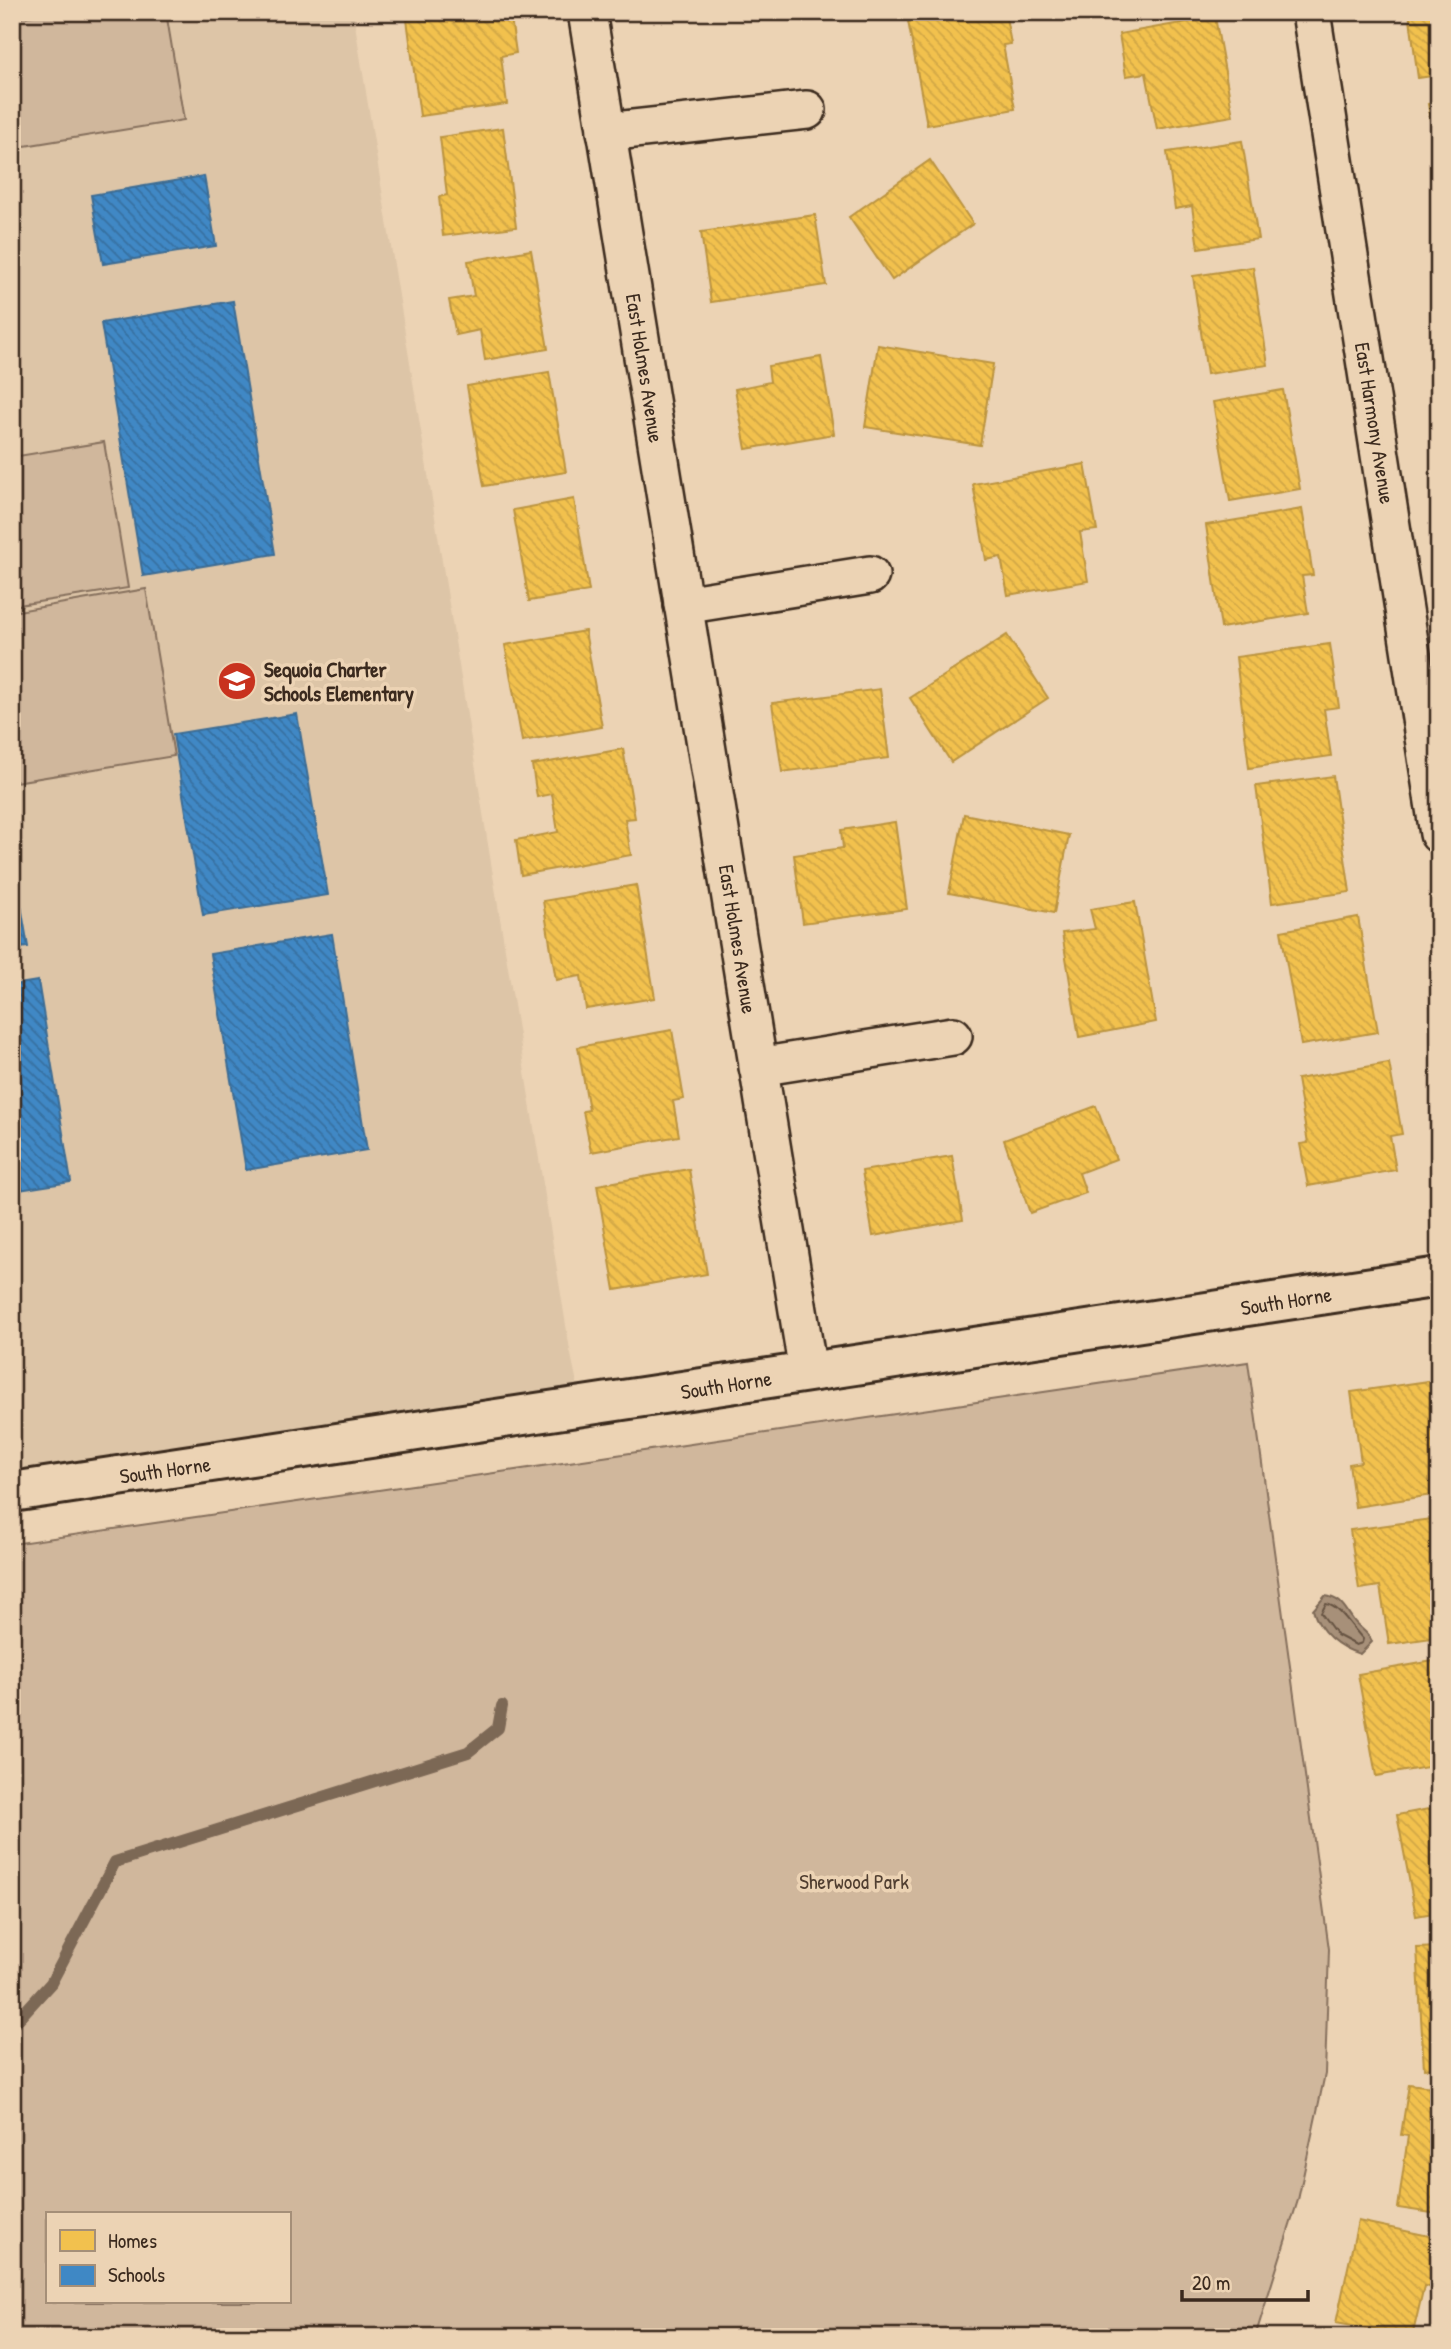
<svg xmlns="http://www.w3.org/2000/svg" width="1451" height="2349" font-family="'Patrick Hand',sans-serif">
<style>
.built{fill:#ddc5a7}
.green{fill:#d0b79c;stroke:#86705d;stroke-width:2;fill-rule:evenodd}
.water{fill:#a79079;stroke:#7c6755;stroke-width:2}
.homes{fill:url(#homes-back-hatch);stroke:#bb9440;stroke-width:2}
.schools{fill:url(#schools-back-hatch);stroke:#3e6c93;stroke-width:2}
.lines{fill:none;stroke-linecap:round;stroke-linejoin:round}
.shore{stroke:#665342;stroke-width:2}
.stream{stroke:#7c6755;stroke-width:12}
.minor-casing{stroke:#3b2a1e;stroke-width:42}
.tertiary-casing{stroke:#3b2a1e;stroke-width:44}
.minor{stroke:#ecd3b4;stroke-width:37}
.tertiary{stroke:#ecd3b4;stroke-width:38}
.labels{text-anchor:middle;dominant-baseline:central;stroke-width:7;stroke-linejoin:round;paint-order:stroke}
.street-label{font-size:21px;fill:#3b2a1e;stroke:#ecd3b4}
.poi-label{font-size:21px;font-weight:bold;fill:#3b2a1e;stroke:#ecd3b4;text-anchor:start}
.park-label{font-size:21px;fill:#513f31;stroke:#ecd3b4}
</style>
<defs>
<pattern id="homes-back-hatch" width="6" height="6" patternUnits="userSpaceOnUse" patternTransform="scale(1.75)"><rect width="6" height="6" fill="#f2c14e"/><path d="M-1 5l2 2M0 0l6 6M5-1l2 2" fill="none" stroke="#d0a644"/></pattern>
<pattern id="schools-back-hatch" width="6" height="6" patternUnits="userSpaceOnUse" patternTransform="scale(1.75)"><rect width="6" height="6" fill="#3f88c5"/><path d="M-1 5l2 2M0 0l6 6M5-1l2 2" fill="none" stroke="#366f9f"/></pattern>
</defs>
<rect width="100%" height="100%" fill="#ecd3b4"/>
<filter id="ink" filterUnits="userSpaceOnUse"><feTurbulence type="fractalNoise" baseFrequency=".0143" numOctaves="2"/><feDisplacementMap in="SourceGraphic" scale="14" xChannelSelector="R" yChannelSelector="G"/><feConvolveMatrix kernelMatrix="1 2 1 2 8 2 1 2 1" color-interpolation-filters="sRGB"/></filter>
<g filter="url(#ink)">
<polygon class="built" points="12,12 353,12 570,1350 582,1407 12,1492"/>
<g class="green">
<polygon points="51,12 166,12 184,120 12,148 12,19"/>
<polygon points="104,442 128,588 12,606 12,457"/>
<polygon points="146,589 174,756 15,782 12,765 12,612"/>
<path d="M1248,1362L1329,1949L1325,2074L1298,2200L1255,2337H12V1544ZM47,2214H289V2302H47Z"/>
</g>
<path class="water" d="M1325,1596C1342,1598 1345,1609 1354,1621C1360,1629 1369,1632 1372,1642L1360,1654C1339,1648 1319,1632 1313,1610Z"/>
<g class="homes">
<polygon points="406,12 495,12 496,19 511,18 516,53 501,56 507,104 420,116"/>
<polygon points="956,12 1005,12 1011,44 1003,45 1015,109 927,125 908,21"/>
<polygon points="1409,12 1439,12 1439,75 1418,78"/>
<polygon points="1215,17 1233,116 1157,129 1146,73 1126,76 1119,34"/>
<polygon points="1439,102 1439,163 1428,104"/>
<polygon points="503,128 516,227 443,236 439,197 447,195 440,137"/>
<polygon points="1242,141 1258,239 1198,248 1192,206 1175,209 1167,152"/>
<polygon points="930,160 973,224 892,280 849,217"/>
<polygon points="815,215 826,285 711,302 701,232"/>
<polygon points="531,250 548,349 485,360 480,330 456,335 449,300 474,296 468,261"/>
<polygon points="1253,267 1268,365 1207,374 1193,276"/>
<polygon points="878,345 993,364 980,445 865,427"/>
<polygon points="821,357 834,434 746,449 735,389 770,382 768,366"/>
<polygon points="549,372 566,472 484,486 467,386"/>
<polygon points="1283,390 1300,489 1230,501 1213,402"/>
<polygon points="1085,464 1097,530 1080,532 1088,581 1008,595 1001,557 986,560 973,484"/>
<polygon points="574,499 589,591 529,601 513,510"/>
<polygon points="1302,509 1313,575 1302,576 1308,613 1221,628 1206,525"/>
<polygon points="585,631 602,727 522,741 505,645"/>
<polygon points="1007,635 1048,698 951,762 910,698"/>
<polygon points="1330,644 1339,707 1324,709 1331,756 1249,768 1236,657"/>
<polygon points="880,689 889,758 782,772 772,703"/>
<polygon points="623,749 635,818 625,819 631,855 521,875 516,840 558,832 552,794 537,797 532,765"/>
<polygon points="1333,776 1350,892 1272,903 1256,786"/>
<polygon points="964,814 1069,835 1054,913 949,893"/>
<polygon points="895,822 907,909 803,923 794,855 843,848 841,830"/>
<polygon points="636,885 655,998 586,1009 581,976 556,980 543,901"/>
<polygon points="1135,902 1156,1022 1079,1037 1062,933 1095,929 1090,909"/>
<polygon points="1358,917 1378,1032 1301,1045 1281,931"/>
<polygon points="672,1030 684,1099 673,1101 679,1136 591,1152 583,1111 589,1110 578,1047"/>
<polygon points="1389,1063 1402,1134 1390,1136 1396,1170 1308,1186 1300,1144 1308,1143 1297,1079"/>
<polygon points="1096,1106 1116,1159 1079,1173 1086,1193 1030,1213 1004,1140"/>
<polygon points="952,1156 963,1220 873,1236 862,1171"/>
<polygon points="689,1169 707,1274 615,1290 597,1185"/>
<polygon points="1429,1381 1439,1451 1439,1494 1355,1507 1349,1464 1361,1462 1351,1392"/>
<polygon points="1439,1518 1439,1637 1389,1644 1380,1586 1359,1589 1350,1530"/>
<polygon points="1439,1660 1439,1765 1376,1776 1358,1674"/>
<polygon points="1439,1807 1439,1912 1416,1916 1397,1815"/>
<polygon points="1439,1947 1439,2068 1424,2069 1417,1948"/>
<polygon points="1409,2084 1439,2088 1439,2214 1398,2208 1408,2136 1401,2135"/>
<polygon points="1358,2221 1439,2238 1439,2289 1424,2286 1412,2337 1336,2323"/>
</g>
<g class="schools">
<polygon points="204,176 216,246 103,264 91,195"/>
<polygon points="233,301 275,554 143,576 101,323"/>
<polygon points="297,714 328,895 203,915 173,734"/>
<polygon points="12,853 28,947 12,949"/>
<polygon points="332,934 367,1150 246,1170 210,954"/>
<polygon points="38,981 71,1182 12,1191 12,985"/>
</g>
<g class="lines">
<path class="shore" d="M1326,1604C1340,1606 1352,1628 1363,1639L1362,1643L1356,1645L1337,1635L1321,1613Z"/>
<polyline class="stream" points="12,2026 51,1983 115,1862 468,1752 498,1728 502,1706"/>
<g class="minor-casing">
<g id="minor">
<polyline points="587,12 808,1372"/>
<polyline points="1311,12 1439,834"/>
<polyline points="606,132 807,110"/>
<polyline points="683,605 870,575"/>
<polyline points="758,1067 953,1036"/>
</g>
</g>
<g class="tertiary-casing">
<polyline id="tertiary" points="12,1492 1439,1277"/>
</g>
<use href="#minor" class="minor"/>
<use href="#tertiary" class="tertiary"/>
</g>
</g>
<defs>
<g id="school-disc" transform="scale(2.0125)"><circle r="9.5" fill="#c8321e" stroke="#ecd3b4"/><path d="M0-5L7-2L0 1L-7-2ZM-4 1L0 2.5L4 1V4Q0 6-4 4Z" fill="#fff"/></g>
</defs>
<g fill-rule="evenodd">
<use href="#school-disc" x="237" y="681"/>
</g>
<g class="labels">
<g class="street-label">
<text transform="translate(645 368) rotate(81)">East Holmes Avenue</text>
<text transform="translate(1375 423) rotate(81)">East Harmony Avenue</text>
<text transform="translate(738 939) rotate(81)">East Holmes Avenue</text>
<text transform="translate(1286 1301) rotate(-9)">South Horne</text>
<text transform="translate(726 1385) rotate(-9)">South Horne</text>
<text transform="translate(165 1470) rotate(-8)">South Horne</text>
</g>
<g class="poi-label">
<text x="264" y="669">Sequoia Charter<tspan x="264" dy="24">Schools Elementary</tspan></text>
</g>
<g class="park-label">
<text x="854" y="1881">Sherwood Park</text>
</g>
</g>
<rect width="1451" height="2349" fill="none" stroke="#ecd3b4" stroke-width="42"/>
<rect x="21" y="21" width="1409" height="2307" fill="none" stroke="#3b2a1e" stroke-width="2.5" filter="url(#ink)"/>
<rect x="46" y="2212" width="245" height="91" fill="#ecd3b4" stroke="#a58f78" stroke-width="2"/>
<rect x="60" y="2230" width="35" height="21" fill="#f2c14e" stroke="#a58f78" stroke-width="2"/>
<text x="108" y="2248" font-size="21" fill="#3b2a1e">Homes</text>
<rect x="60" y="2265" width="35" height="21" fill="#3f88c5" stroke="#a58f78" stroke-width="2"/>
<text x="108" y="2282" font-size="21" fill="#3b2a1e">Schools</text>
<path d="M1182 2290v10h126v-10" fill="none" stroke="#3b2a1e" stroke-width="3.5"/>
<text x="1192" y="2290" font-size="21" fill="#3b2a1e" stroke="#ecd3b4" stroke-width="5" paint-order="stroke">20 m</text>
</svg>
